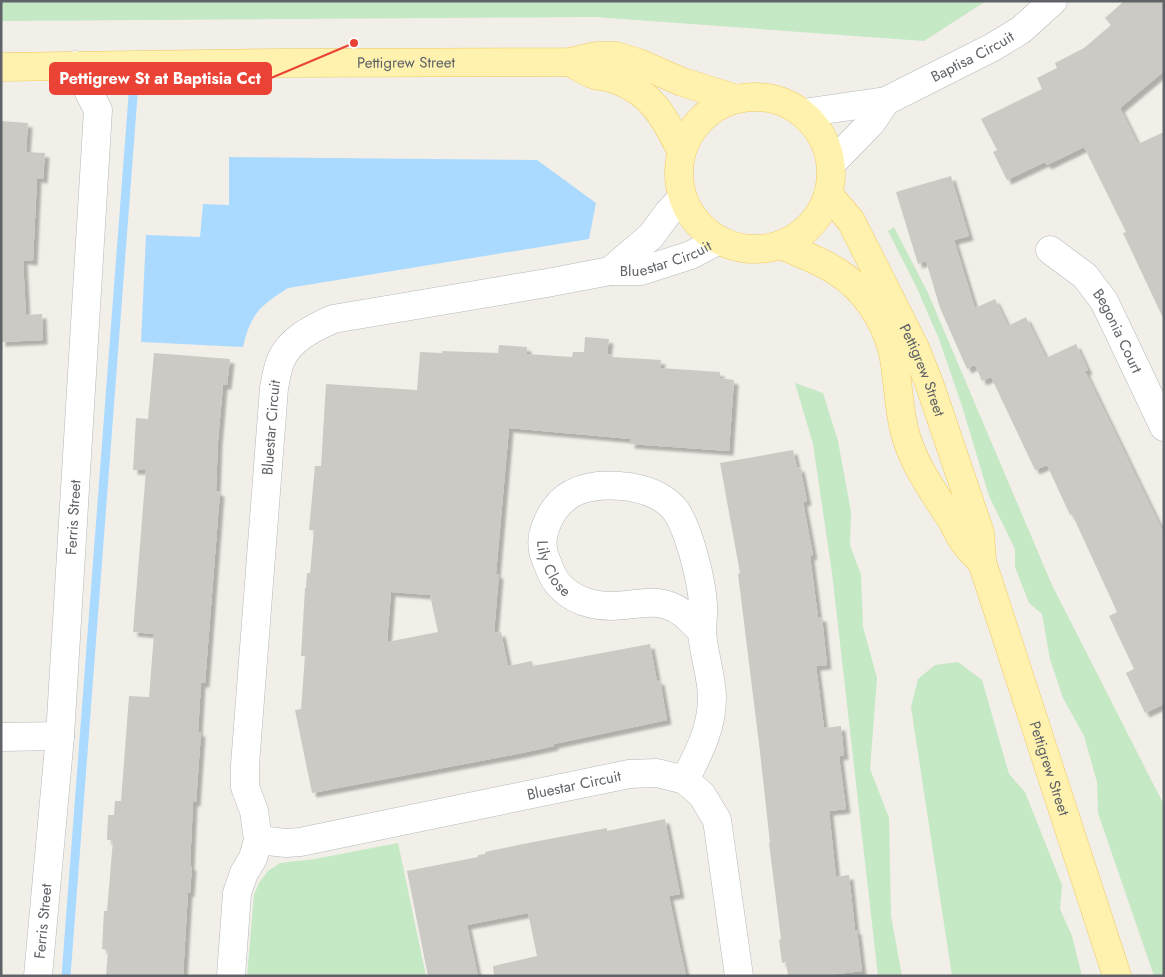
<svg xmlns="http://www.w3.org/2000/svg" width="1165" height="977" font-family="Jost,sans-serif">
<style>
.green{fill:#c5e8c5}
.water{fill:#aadaff}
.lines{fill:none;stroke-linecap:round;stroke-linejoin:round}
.stream{stroke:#aadaff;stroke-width:9}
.building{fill:#cccac5;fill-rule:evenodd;filter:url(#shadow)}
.minor-casing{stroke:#b5b8bc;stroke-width:29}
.major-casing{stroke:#f2c960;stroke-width:29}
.minor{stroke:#fff;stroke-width:28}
.major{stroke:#fff2af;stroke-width:28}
.labels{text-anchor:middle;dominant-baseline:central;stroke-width:4;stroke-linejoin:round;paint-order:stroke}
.street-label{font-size:15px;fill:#5f6368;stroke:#fff}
.leader{fill:none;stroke:#ea4335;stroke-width:2}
.callout-dot{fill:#ea4335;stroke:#fff;stroke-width:2}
.callout{fill:#ea4335;stroke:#ea4335;stroke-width:2}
.callout-label{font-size:16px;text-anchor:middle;font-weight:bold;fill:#fff}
</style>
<defs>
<filter id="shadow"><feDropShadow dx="4.5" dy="4.5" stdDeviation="1" flood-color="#0004"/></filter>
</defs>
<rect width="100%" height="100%" fill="#f1efe8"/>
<g class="green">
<polygon points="1,1 986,1 924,41 595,17 1,21"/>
<polygon points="894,227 928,293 1052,585 1164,805 1164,976 1154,976 1098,813 1097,782 1084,736 1063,698 1050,659 1042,614 1029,603 1015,567 1015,549 989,496 962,406 939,339 916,286 888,231"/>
<polygon points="795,383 823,393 838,441 851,512 850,545 861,575 863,627 877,678 870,769 889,818 891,916 902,976 878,976 832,573 813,444"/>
<polygon points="958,662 982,680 1009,774 1025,792 1062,885 1060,909 1072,936 1082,976 952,976 911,707 918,679 935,665"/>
<polygon points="398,843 426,976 247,976 254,895 259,883 268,871 280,863 315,859"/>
</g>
<path class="water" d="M229,157L537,160L596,203L589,239L288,288C260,306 251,313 243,347L141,342L146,235L200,237L203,204L229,205Z"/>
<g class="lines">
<polyline class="stream" points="66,976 133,96"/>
</g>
<g class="building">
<polygon points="1124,1 1164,1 1164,71 1120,108 1138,144 1164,132 1164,320 1123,233 1126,232 1084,147 1047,165 1045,162 1007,180 993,152 997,150 981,119 1042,89 1037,78 1057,68 1055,63 1084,48 1111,25 1105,18"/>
<polygon points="1,121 28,123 26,152 45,153 43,179 37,178 33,261 23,260 26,315 42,314 43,340 1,342"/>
<polygon points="951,176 969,236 954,240 975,308 995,299 1008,326 1026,317 1046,358 1076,344 1088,370 1085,371 1164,534 1164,704 1145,713 1126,673 1134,669 1109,616 1117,612 1072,514 1070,515 1047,465 1035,470 991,377 982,381 975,365 967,369 940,308 926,261 918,264 896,192"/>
<path d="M585,337L609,339L607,354L612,355V357L661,360L660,368L720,372V378L734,380L729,451L630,444L631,439L509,428L496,574H499L494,633L501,632L508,666L532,661L533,666L650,644L657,681L660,680L667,720L554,744V746L517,754L312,793L295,710L301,709L305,656H301L305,588H306L307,573H310L314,530H309L315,466H321L326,384L417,390L420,352L442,353V351L498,353L499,345L527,347V354L572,357L573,352H584ZM391,592L430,595L438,632L387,642Z"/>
<polygon points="154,353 230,359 227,385 223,385 218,441 216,491 220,492 205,683 201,683 198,732 201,732 196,802 193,802 190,866 192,866 190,893 188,892 183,976 106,976 108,950 102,949 104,911 107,911 113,840 107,840 108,815 114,815 115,801 121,801 129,696 149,697 154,634 133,632 146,470 133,470 136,418 148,419"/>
<polygon points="793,450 797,468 800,467 807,501 803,502 813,555 810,556 818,617 822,617 827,665 816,666 824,728 841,726 844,755 839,756 846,809 829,811 836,877 849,875 855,930 857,930 862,971 821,976 788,976 786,962 782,963 779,940 781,939 769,843 770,843 760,752 738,574 740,573 720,463"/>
<polygon points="665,819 680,894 669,896 686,976 494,976 493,966 537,956 528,913 467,925 478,976 428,976 407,871 478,857 478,855 485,854 485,852 523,844 607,828 607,831"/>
</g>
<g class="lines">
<g class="minor-casing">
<g id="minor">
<path id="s1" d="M803,113L886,101L993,47L1021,30L1053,1"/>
<polyline points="831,164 871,123 886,101"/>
<path id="s2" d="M1050,250L1085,276L1104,301L1164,427"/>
<polyline points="610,271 651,236 668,213 682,198"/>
<polyline points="1,737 60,736"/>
<path id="s3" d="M685,780C698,754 712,729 712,698C712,676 703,653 702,631C702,622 704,613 703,605C702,581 689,530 676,511C665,496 647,490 630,487C594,482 560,487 546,526C541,538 541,550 547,562C550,571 555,582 562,588C578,604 603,608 625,605C641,604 655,600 670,606C683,611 693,622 702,632"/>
<path id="s4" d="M258,840L286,843L300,842L629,774L657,773L685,780L702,795L717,820L739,976"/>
<path id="s5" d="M38,976L60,736L98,110L75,65"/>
<path id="s6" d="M231,976L237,893L244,873L253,858L258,840L254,811L245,787V765L274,388C276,379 277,369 281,360C290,339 313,328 333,319L547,283L610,271H641L691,255L719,240"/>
</g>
</g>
<g class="major-casing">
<g id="major">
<path d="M570,62C578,66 586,72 595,75C602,77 610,77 617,80C653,94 664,117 681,150"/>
<path id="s7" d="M1,67L280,63L570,62L597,56H616L639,63L682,82L737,99"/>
<circle cx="755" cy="173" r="76"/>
<path id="s8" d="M828,194L851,221L915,348L929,383L980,533L982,562L1117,976"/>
<path d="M781,245C799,253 819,260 836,271C865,289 885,320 893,353C898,378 898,404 904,429C912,462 931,488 949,516C954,523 957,532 962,539C967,548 975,555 982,562"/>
</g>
</g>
<use href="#minor" class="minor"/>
<use href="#major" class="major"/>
</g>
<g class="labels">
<g class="street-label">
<text stroke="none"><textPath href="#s1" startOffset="181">Baptisa Circuit</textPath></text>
<text stroke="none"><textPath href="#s7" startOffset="405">Pettigrew Street</textPath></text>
<text stroke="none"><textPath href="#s6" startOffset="1031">Bluestar Circuit</textPath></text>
<text stroke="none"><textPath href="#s2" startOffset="108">Begonia Court</textPath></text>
<text stroke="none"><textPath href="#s8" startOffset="201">Pettigrew Street</textPath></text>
<text stroke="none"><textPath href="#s6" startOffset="556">Bluestar Circuit</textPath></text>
<text stroke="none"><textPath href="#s5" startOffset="460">Ferris Street</textPath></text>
<text stroke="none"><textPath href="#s3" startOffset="480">Lily Close</textPath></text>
<text stroke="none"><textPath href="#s8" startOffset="620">Pettigrew Street</textPath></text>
<text stroke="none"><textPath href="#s4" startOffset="322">Bluestar Circuit</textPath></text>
<text stroke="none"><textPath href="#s5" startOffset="55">Ferris Street</textPath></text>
</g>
</g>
<path class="leader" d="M354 43L271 78"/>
<circle class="callout-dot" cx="354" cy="43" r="5"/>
<rect class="callout" x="50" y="63" width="221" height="31" rx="5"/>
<g class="callout-label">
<text x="160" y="84">Pettigrew St at Baptisia Cct</text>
</g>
<rect width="1165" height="977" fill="none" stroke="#5f6368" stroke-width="5"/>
</svg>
